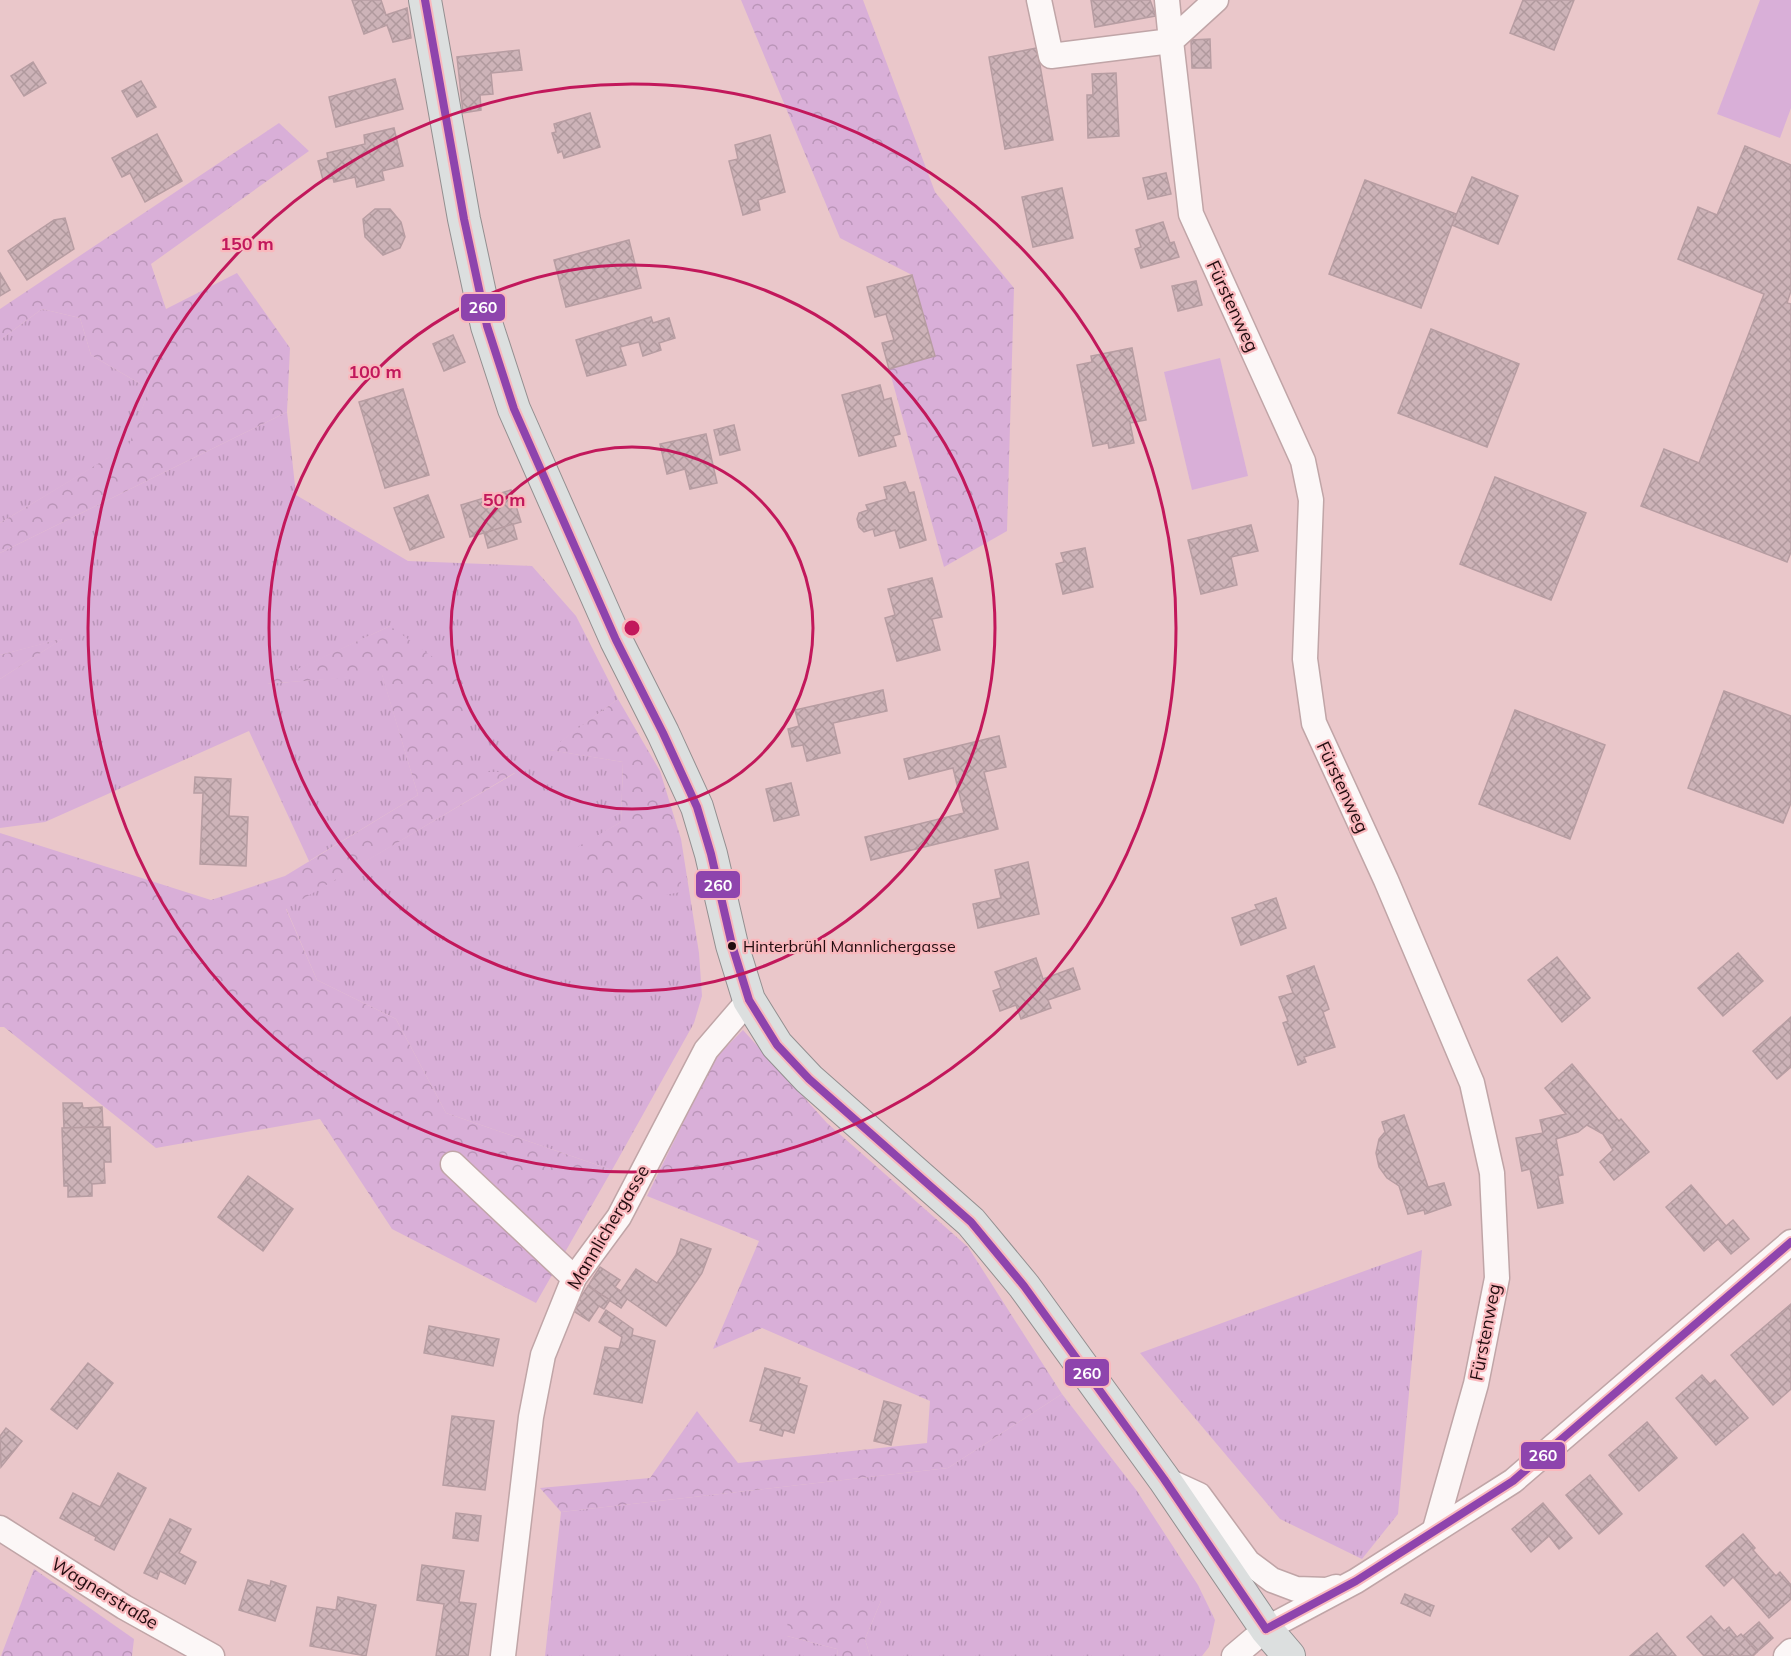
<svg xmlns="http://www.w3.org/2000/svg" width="1791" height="1656" font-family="Mulish,sans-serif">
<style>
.grass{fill:url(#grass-tufts)}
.forest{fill:url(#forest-crowns)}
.park{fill:#d9afd8}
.building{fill:url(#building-cross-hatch);stroke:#b79da2;stroke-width:1.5}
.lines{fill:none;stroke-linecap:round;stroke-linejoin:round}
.minor-casing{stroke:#c0a5a7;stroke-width:27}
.major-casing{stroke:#938f90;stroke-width:34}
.minor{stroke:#fcf7f7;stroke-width:24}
.major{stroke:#dcdfdf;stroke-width:32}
.bus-1-casing{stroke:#f9b8bd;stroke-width:12}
.bus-1{stroke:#8e44ad;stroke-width:8}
.ring{fill:none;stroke:#c2185b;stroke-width:3}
.bus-dot{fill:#220c0f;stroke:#f9b8bd;stroke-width:2}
.labels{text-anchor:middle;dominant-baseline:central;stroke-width:4.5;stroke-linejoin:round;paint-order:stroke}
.bus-label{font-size:16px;fill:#220c0f;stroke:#f9b8bd;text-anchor:start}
.street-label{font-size:18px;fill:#220c0f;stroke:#f9b8bd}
.centre{fill:#c2185b;stroke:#f9b8bd;stroke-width:3}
.ring-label{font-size:18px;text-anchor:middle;font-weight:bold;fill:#c2185b;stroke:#f9b8bd;stroke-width:4.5;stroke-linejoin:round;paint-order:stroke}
.line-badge{stroke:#f9b8bd;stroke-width:2}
.badge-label{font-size:16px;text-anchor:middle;font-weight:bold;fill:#fff}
</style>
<defs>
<pattern id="grass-tufts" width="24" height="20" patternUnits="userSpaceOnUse" patternTransform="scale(1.5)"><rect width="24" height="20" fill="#d9afd8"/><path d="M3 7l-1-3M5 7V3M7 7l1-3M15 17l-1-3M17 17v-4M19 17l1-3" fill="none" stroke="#ba95b8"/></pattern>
<pattern id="forest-crowns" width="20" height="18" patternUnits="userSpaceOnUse" patternTransform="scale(1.5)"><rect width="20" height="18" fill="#d9afd8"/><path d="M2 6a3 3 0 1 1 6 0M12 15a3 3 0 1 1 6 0" fill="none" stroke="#ba95b8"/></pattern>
<pattern id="building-cross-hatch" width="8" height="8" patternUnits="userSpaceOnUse" patternTransform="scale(1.5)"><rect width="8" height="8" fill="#cdb3b8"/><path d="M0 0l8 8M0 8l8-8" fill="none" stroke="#b0999d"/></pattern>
</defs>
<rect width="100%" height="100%" fill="#eac7ca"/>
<g class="grass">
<polygon points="42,309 80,318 91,355 149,389 130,445 0,523 0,340"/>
<polygon points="287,412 296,495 408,561 532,566 576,616 618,699 550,750 623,762 621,822 566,855 681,892 681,839 699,953 702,996 694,1023 612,1170 446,1113 396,1019 317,980 286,908 515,773 466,772 390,626 267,684 382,674 418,795 309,861 249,731 45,822 0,828 0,679 62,639 0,655 0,553"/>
<polygon points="1422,1250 1398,1514 1362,1559 1280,1519 1140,1353"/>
<polygon points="1062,1394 1137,1491 1198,1585 1215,1620 1209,1647 1202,1656 870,1656 865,1639 881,1601 787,1636 837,1649 838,1656 545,1656 561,1512 948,1468"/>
</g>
<g class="forest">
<polygon points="741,0 863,0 935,192 1014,288 1007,531 944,567 889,369 935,356 912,275 840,238"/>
<polygon points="279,123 309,151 151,264 166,309 237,273 290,348 287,412 0,553 0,523 129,445 149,389 91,355 80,318 42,309 0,340 0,309"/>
<polygon points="390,626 463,679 466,772 516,772 286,909 317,980 396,1019 446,1113 612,1170 536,1303 392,1229 320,1119 156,1148 4,1027 0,1027 0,833 211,900 285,876 418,795 382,675 265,684"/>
<polygon points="64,638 0,679 0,655"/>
<polygon points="618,699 660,771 681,839 681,892 620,903 565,854 621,822 623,762 549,750"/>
<polygon points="743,1030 827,1123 968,1247 1062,1394 948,1468 561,1512 540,1488 650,1478 697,1411 738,1463 927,1443 930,1401 762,1328 713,1349 759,1241 647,1196 715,1058"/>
<polygon points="34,1569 134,1639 132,1656 1,1656"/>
<polygon points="881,1601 865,1639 870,1656 838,1656 837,1649 787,1636 788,1610"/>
</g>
<g class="park">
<polygon points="1760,0 1791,0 1791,108 1780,138 1717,114"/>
<polygon points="1220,358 1248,476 1192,490 1164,372"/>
</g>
<g class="building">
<polygon points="352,0 381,0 386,15 407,8 411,38 393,42 387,25 364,34"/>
<polygon points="1091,0 1150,0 1156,16 1095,27"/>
<polygon points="1523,0 1574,0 1554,50 1510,33"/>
<polygon points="1210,39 1211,68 1192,68 1191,40"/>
<polygon points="1037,48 1053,140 1005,149 989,57"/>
<polygon points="519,50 522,70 491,73 493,94 480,95 481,110 463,113 457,57"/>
<polygon points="33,62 46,83 24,96 11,76"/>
<polygon points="1116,73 1119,136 1088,138 1087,95 1093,95 1092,74"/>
<polygon points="395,79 403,109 336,127 329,97"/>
<polygon points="141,81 156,107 137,117 122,91"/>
<polygon points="590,113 600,147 564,158 562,151 558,153 552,133 556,132 554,124"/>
<polygon points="394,128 403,166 382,171 384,180 357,187 355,177 334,182 333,178 323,180 318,161 328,158 327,153 365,144 364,135"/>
<polygon points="157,134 182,181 145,202 130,173 122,177 112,158"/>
<polygon points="770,135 785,192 758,200 760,210 743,215 729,161 738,159 735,145"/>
<polygon points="1745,146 1791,165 1791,291 1787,303 1791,304 1791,552 1787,562 1641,506 1664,449 1699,463 1764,294 1678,259 1698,207 1717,215"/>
<polygon points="1166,173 1171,194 1148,199 1143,178"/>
<polygon points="1472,177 1518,196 1498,244 1452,225"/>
<polygon points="1365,180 1456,214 1421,308 1329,274"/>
<polygon points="1062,188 1073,238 1033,247 1022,197"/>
<polygon points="375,209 390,209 401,222 405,237 400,248 383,255 365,237 363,219"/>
<polygon points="65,218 74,249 27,280 8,251 54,220"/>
<polygon points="1163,222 1170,243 1174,242 1179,257 1141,268 1135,249 1141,247 1136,230"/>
<polygon points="629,240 641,288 566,307 554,260"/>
<polygon points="0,273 10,290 0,296"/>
<polygon points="912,275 935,356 889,369 882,343 894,340 886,314 875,317 867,287"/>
<polygon points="1196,281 1202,305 1178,311 1172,286"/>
<polygon points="651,317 653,323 669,318 675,338 659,343 661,350 643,356 639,342 620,347 626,365 587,376 576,340"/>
<polygon points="1431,329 1519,364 1487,447 1398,413"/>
<polygon points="453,335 465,362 444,371 433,344"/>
<polygon points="1132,348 1146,420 1130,423 1134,443 1109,448 1108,443 1093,446 1077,365 1092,362 1091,356"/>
<polygon points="880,385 884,400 891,398 900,434 893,436 896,446 859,456 842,395"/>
<polygon points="403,389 429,475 385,488 359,402"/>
<polygon points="734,425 740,450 720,455 714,430"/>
<polygon points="706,434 717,483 690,489 685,469 667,474 660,444"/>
<polygon points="1495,477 1586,513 1551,600 1460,564"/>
<polygon points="905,482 909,493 914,492 926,540 900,548 895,530 875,536 873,529 864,532 859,527 857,519 859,513 868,510 866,505 887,499 884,487"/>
<polygon points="511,490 521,522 470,537 461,505"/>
<polygon points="428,495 444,537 410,550 394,508"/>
<polygon points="513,524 517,539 488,548 484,533"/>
<polygon points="1251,525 1258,551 1231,557 1237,585 1201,594 1188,540"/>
<polygon points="1085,548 1093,587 1063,594 1056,564 1064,562 1061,553"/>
<polygon points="932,578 942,617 932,619 940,650 897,661 885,618 895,615 888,589"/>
<polygon points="883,690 887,711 833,723 840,753 807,761 803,745 792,747 788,729 799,726 795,710"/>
<polygon points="1724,691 1791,716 1791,803 1783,823 1688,788"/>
<polygon points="1515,710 1605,745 1570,839 1479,804"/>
<polygon points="999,736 1006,767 984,772 998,829 871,860 865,837 964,813 953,768 909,779 904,759"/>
<polygon points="195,777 231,779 229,816 248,817 246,866 200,864 203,793 194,793"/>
<polygon points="791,783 799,815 774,821 766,789"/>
<polygon points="1028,862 1039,914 978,928 973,904 1001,898 995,870"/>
<polygon points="1276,898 1286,928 1241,945 1232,918 1257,909 1255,905"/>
<polygon points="1738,953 1763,981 1723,1016 1698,988"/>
<polygon points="1557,957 1590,998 1562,1022 1528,980"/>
<polygon points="1036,958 1043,979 1073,968 1080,989 1048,1000 1051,1008 1021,1019 1016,1005 1000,1011 993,991 1001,988 995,972"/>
<polygon points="1314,966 1329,1009 1323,1012 1335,1047 1304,1057 1306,1062 1298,1065 1283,1023 1288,1021 1279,997 1293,993 1287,976"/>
<polygon points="1791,1017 1791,1067 1777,1079 1753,1051"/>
<polygon points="1572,1064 1619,1121 1621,1119 1649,1152 1614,1180 1600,1162 1613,1150 1603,1134 1587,1125 1578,1132 1556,1139 1563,1175 1558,1176 1563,1203 1538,1208 1530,1169 1522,1171 1516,1138 1543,1133 1540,1120 1566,1114 1545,1088"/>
<polygon points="63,1103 82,1103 83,1108 102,1107 103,1127 64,1128"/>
<polygon points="1404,1115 1428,1187 1444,1183 1451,1205 1425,1214 1424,1210 1408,1214 1399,1186 1387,1178 1379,1167 1376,1153 1379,1139 1385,1132 1382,1122"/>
<polygon points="110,1127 111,1162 104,1162 105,1183 92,1184 92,1196 68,1197 68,1186 64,1186 62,1128"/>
<polygon points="248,1176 293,1209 263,1251 218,1217"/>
<polygon points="1691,1185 1726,1226 1733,1220 1749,1239 1731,1254 1718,1239 1704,1251 1666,1207"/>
<polygon points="681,1239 711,1249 702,1273 666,1326 627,1299 621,1308 588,1286 600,1267 620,1280 615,1287 621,1291 636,1269 657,1283 676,1255"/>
<polygon points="588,1286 610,1300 604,1309 599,1306 589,1321 572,1310"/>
<polygon points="1791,1304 1791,1389 1773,1405 1731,1355"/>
<polygon points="606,1310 633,1329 632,1335 655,1341 642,1403 594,1394 605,1347 619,1349 622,1337 599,1322"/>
<polygon points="429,1326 499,1339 493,1366 424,1353"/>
<polygon points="88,1363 113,1383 77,1429 51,1409"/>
<polygon points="765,1368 800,1378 798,1383 807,1386 794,1433 784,1430 782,1436 760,1430 762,1424 750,1421"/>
<polygon points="1702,1375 1710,1384 1715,1380 1748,1418 1716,1445 1676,1398"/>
<polygon points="884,1401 901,1405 891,1445 874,1441"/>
<polygon points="452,1416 494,1421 485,1490 443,1485"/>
<polygon points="1647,1422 1677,1458 1639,1491 1609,1455"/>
<polygon points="6,1428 22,1441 1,1467 0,1436"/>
<polygon points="118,1473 146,1488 114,1550 95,1540 96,1537 60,1518 73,1493 100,1507"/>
<polygon points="1590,1475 1622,1514 1599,1534 1566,1495"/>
<polygon points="1543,1503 1572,1538 1559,1549 1549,1536 1531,1552 1512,1529"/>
<polygon points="456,1513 481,1516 478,1541 453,1538"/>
<polygon points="170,1519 191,1529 179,1553 196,1562 185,1584 160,1571 157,1579 144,1573"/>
<polygon points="1743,1534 1755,1548 1753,1550 1776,1576 1780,1572 1791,1585 1791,1599 1769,1618 1733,1577 1724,1586 1706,1566"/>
<polygon points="422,1565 464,1571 459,1602 476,1604 468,1656 436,1656 444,1604 417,1600"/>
<polygon points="248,1580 270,1586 271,1581 286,1586 275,1621 239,1610"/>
<polygon points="1405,1594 1434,1606 1430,1616 1401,1603"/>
<polygon points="338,1597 376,1605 366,1656 310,1646 317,1607 336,1610"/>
<polygon points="1711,1616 1724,1631 1729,1627 1737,1637 1741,1634 1757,1652 1753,1656 1734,1656 1732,1654 1730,1656 1704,1656 1687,1637"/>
<polygon points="1759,1622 1773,1638 1757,1652 1743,1636"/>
<polygon points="1657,1633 1676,1656 1630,1656"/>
</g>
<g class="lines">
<g class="minor-casing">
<g id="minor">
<polyline points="1039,0 1051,56 1171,41 1167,0"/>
<polyline points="1216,0 1171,41 1191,214 1303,461 1311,500 1305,659 1314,723 1386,880 1472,1083 1492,1173 1497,1278 1476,1384 1435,1529"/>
<polyline points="453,1164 574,1278"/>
<polyline points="1164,1479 1199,1495 1248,1562 1272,1580 1296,1589 1327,1590 1336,1587"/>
<polyline points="0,1528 124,1607 212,1656"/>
<polyline points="503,1656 531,1417 543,1355 574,1278 619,1217 706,1050 749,1000"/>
<polyline points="1234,1656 1266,1629 1356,1581 1513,1481 1791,1242"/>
<polyline points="1786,1656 1791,1651"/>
</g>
</g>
<g class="major-casing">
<polyline id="major" points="425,0 464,219 487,326 514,409 616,640 663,733 697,807 711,854 732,945 749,1000 777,1045 809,1079 971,1222 1024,1286 1164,1479 1266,1629 1289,1656"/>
</g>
<use href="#minor" class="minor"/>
<use href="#major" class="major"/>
<g class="bus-1-casing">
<g id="bus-1">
<polyline points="425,0 464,219 487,326 514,409 616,640 663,733 697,807 711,854 732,945 749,1000 777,1045 809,1079 971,1222 1024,1286 1164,1479 1266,1629"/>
<polyline points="1266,1629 1356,1581 1513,1481 1791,1242"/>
</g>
</g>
<use href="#bus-1" class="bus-1"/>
</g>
<g class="ring">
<circle cx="632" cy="628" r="181"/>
<circle cx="632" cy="628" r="363"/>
<circle cx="632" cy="628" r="544"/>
</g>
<circle class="bus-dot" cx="732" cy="946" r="5"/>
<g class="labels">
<g class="bus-label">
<text x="743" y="946">Hinterbrühl Mannlichergasse</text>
</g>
<g class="street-label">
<text transform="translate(1233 306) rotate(65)">Fürstenweg</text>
<text transform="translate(1343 787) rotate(65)">Fürstenweg</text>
<text transform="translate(608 1227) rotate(-59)">Mannlichergasse</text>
<text transform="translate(1485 1332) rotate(-79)">Fürstenweg</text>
<text transform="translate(105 1593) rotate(31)">Wagnerstraße</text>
</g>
</g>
<circle cx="632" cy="628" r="9" class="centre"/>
<g class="ring-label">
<text x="247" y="250">150 m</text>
<text x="375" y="378">100 m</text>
<text x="504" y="506">50 m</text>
</g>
<g class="line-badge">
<rect x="460" y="293" width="46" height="29" rx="6" fill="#8e44ad"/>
<rect x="695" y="870" width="46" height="29" rx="6" fill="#8e44ad"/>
<rect x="1064" y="1358" width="46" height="29" rx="6" fill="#8e44ad"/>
<rect x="1520" y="1441" width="46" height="29" rx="6" fill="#8e44ad"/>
</g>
<g class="badge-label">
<text x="483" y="313">260</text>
<text x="718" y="891">260</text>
<text x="1087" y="1379">260</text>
<text x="1543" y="1461">260</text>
</g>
</svg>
